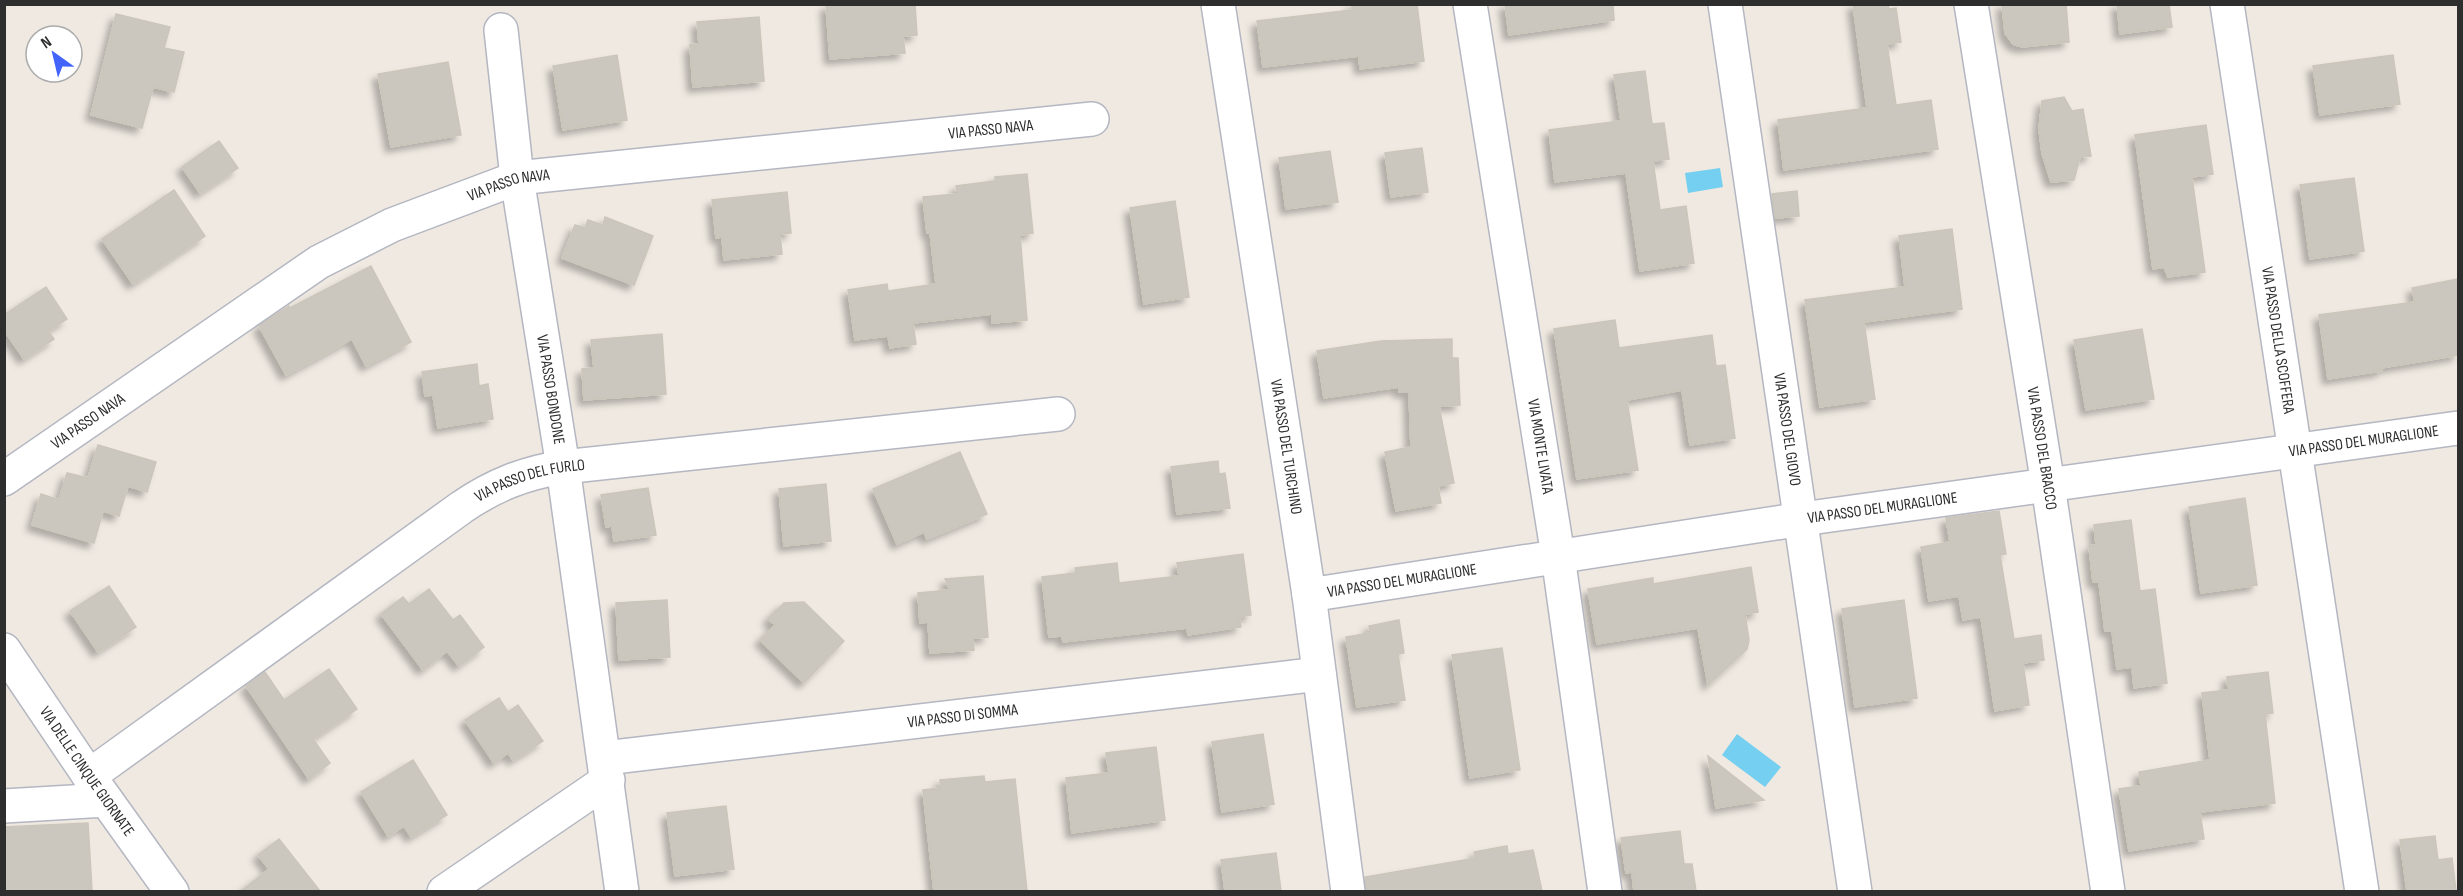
<svg xmlns="http://www.w3.org/2000/svg" width="2463" height="896" font-family="'Sofia Sans Condensed',sans-serif">
<style>
.water{fill:#75cff0}
.building{fill:#cbc7bf;stroke:#cbc5ba;stroke-width:1.5;filter:url(#shadow)}
.lines{fill:none;stroke-linecap:round;stroke-linejoin:round}
.street-casing{stroke:#b4b7c1;stroke-width:36}
.street{stroke:#fff;stroke-width:33}
.labels{text-anchor:middle;dominant-baseline:central;stroke-width:4.5;stroke-linejoin:round;paint-order:stroke}
.street-label{font-size:16px;fill:#2e2e2e;stroke:#fff}
</style>
<defs>
<filter id="shadow"><feDropShadow dx="-5.5" dy="5.5" stdDeviation="3" flood-color="#0004"/></filter>
</defs>
<rect width="100%" height="100%" fill="#efe9e1"/>
<g class="water">
<polygon points="1720,168 1723,187 1688,193 1685,173"/>
<polygon points="1737,734 1781,767 1765,787 1722,755"/>
</g>
<g class="building">
<polygon points="915,4 917,35 903,36 905,53 830,59 826,5"/>
<polygon points="1352,4 1417,4 1424,61 1360,69 1359,56 1263,67 1257,21 1352,10"/>
<polygon points="1505,4 1613,4 1614,20 1509,35"/>
<polygon points="1853,4 1888,4 1889,9 1896,8 1901,42 1887,44 1896,105 1931,100 1938,149 1784,170 1778,120 1867,108"/>
<polygon points="2002,4 2066,4 2069,42 2022,47 2013,44 2005,33"/>
<polygon points="2117,4 2169,4 2172,27 2120,34"/>
<polygon points="116,14 170,27 164,48 184,52 174,92 153,87 142,128 91,115"/>
<polygon points="759,17 764,81 693,87 690,45 699,44 697,22"/>
<polygon points="617,55 627,120 563,130 553,66"/>
<polygon points="2393,55 2400,104 2320,115 2313,66"/>
<polygon points="448,62 461,135 391,147 378,74"/>
<polygon points="1645,71 1652,124 1664,123 1669,159 1653,161 1660,210 1686,206 1694,263 1640,271 1626,173 1555,182 1549,130 1621,121 1614,75"/>
<polygon points="2064,97 2072,111 2083,109 2091,156 2080,157 2074,180 2051,182 2042,153 2039,129 2042,101"/>
<polygon points="2206,125 2213,174 2192,177 2205,272 2168,277 2164,267 2153,269 2135,135"/>
<polygon points="219,141 238,168 200,193 182,167"/>
<polygon points="1422,148 1428,192 1391,197 1385,153"/>
<polygon points="1330,151 1338,202 1286,209 1279,158"/>
<polygon points="1027,174 1033,233 1020,235 1027,320 992,323 992,314 913,323 916,344 890,348 888,336 855,340 848,290 887,284 888,291 936,284 930,232 927,233 923,197 957,194 956,186 995,181 995,177"/>
<polygon points="2354,178 2364,251 2310,259 2300,185"/>
<polygon points="174,190 205,236 133,284 102,239"/>
<polygon points="1797,191 1799,216 1775,218 1772,194"/>
<polygon points="787,192 791,233 780,234 782,254 724,260 722,237 716,238 712,200"/>
<polygon points="1175,201 1189,297 1144,304 1130,208"/>
<polygon points="605,217 653,236 634,285 562,258 575,225 585,228 588,220 603,225"/>
<polygon points="1952,229 1962,309 1864,322 1875,399 1820,407 1805,300 1905,287 1899,236"/>
<polygon points="371,266 411,342 366,366 352,339 286,375 259,326 289,306 290,308"/>
<polygon points="2458,279 2458,355 2381,368 2382,371 2328,379 2319,315 2415,302 2412,288"/>
<polygon points="46,287 67,319 48,331 54,339 24,359 4,330 4,315"/>
<polygon points="1615,320 1619,348 1712,335 1716,366 1725,365 1735,438 1690,445 1682,390 1627,400 1638,470 1577,479 1554,329"/>
<polygon points="2142,329 2154,399 2086,410 2074,340"/>
<polygon points="662,334 666,394 584,400 582,369 594,368 591,340"/>
<polygon points="1452,339 1452,358 1458,358 1460,405 1439,406 1454,483 1438,486 1441,503 1396,511 1385,452 1411,447 1409,392 1399,392 1399,387 1324,398 1317,351 1381,341"/>
<polygon points="477,364 479,386 488,384 493,419 438,428 433,395 425,396 422,372"/>
<polygon points="98,445 156,462 147,492 128,486 119,516 103,511 94,543 32,525 41,494 59,500 67,473 88,478"/>
<polygon points="960,452 987,514 927,539 924,532 897,544 873,489"/>
<polygon points="1218,461 1219,474 1225,473 1230,508 1177,514 1171,467"/>
<polygon points="826,484 831,541 784,546 779,489"/>
<polygon points="648,488 656,535 614,541 612,526 606,527 601,495"/>
<polygon points="2245,498 2257,585 2201,593 2189,507"/>
<polygon points="1999,511 2006,554 2000,555 2014,639 2041,635 2044,660 2023,663 2029,705 1995,711 1981,617 1963,620 1959,596 1929,601 1921,547 1950,542 1946,518"/>
<polygon points="2131,520 2140,591 2155,589 2167,683 2134,688 2132,667 2117,669 2112,631 2105,631 2099,582 2093,582 2089,546 2096,545 2094,525"/>
<polygon points="1243,554 1251,615 1239,617 1241,627 1188,635 1187,628 1063,642 1062,636 1049,637 1042,577 1076,573 1075,568 1117,563 1119,583 1179,576 1177,563"/>
<polygon points="1751,567 1758,612 1745,614 1749,640 1747,649 1708,685 1698,628 1597,644 1588,589 1653,578 1653,584"/>
<polygon points="983,576 988,637 973,638 974,650 930,653 928,622 920,623 918,593 950,590 945,579"/>
<polygon points="109,586 136,627 98,652 70,611"/>
<polygon points="429,589 453,620 460,615 484,647 459,666 447,651 423,670 381,614 403,597 409,604"/>
<polygon points="667,600 670,657 619,660 616,603"/>
<polygon points="1904,600 1917,698 1855,707 1842,609"/>
<polygon points="804,602 844,641 804,683 760,640 775,625 768,619 784,603"/>
<polygon points="1399,620 1404,653 1398,654 1405,700 1357,707 1346,637 1370,633 1369,626"/>
<polygon points="1502,648 1520,770 1470,778 1452,655"/>
<polygon points="329,669 357,709 313,739 330,763 309,779 246,686 265,672 284,700"/>
<polygon points="2268,672 2273,713 2265,714 2275,803 2200,812 2204,839 2129,851 2119,789 2141,786 2139,772 2210,760 2202,693 2228,690 2227,677"/>
<polygon points="499,698 508,712 518,705 543,741 513,760 508,753 494,763 465,720"/>
<polygon points="1263,734 1274,804 1222,812 1212,742"/>
<polygon points="1156,747 1165,820 1072,833 1066,778 1109,773 1106,753"/>
<polygon points="1708,756 1764,800 1716,808"/>
<polygon points="413,760 447,815 411,837 404,826 388,836 361,792"/>
<polygon points="984,776 985,782 1015,779 1027,891 934,891 923,790 941,788 940,780"/>
<polygon points="726,806 734,869 675,876 667,813"/>
<polygon points="88,823 92,891 4,891 4,827"/>
<polygon points="1680,831 1684,864 1692,864 1696,891 1634,891 1632,872 1626,873 1621,838"/>
<polygon points="2435,836 2438,860 2452,858 2456,891 2407,891 2400,840"/>
<polygon points="279,839 320,891 241,891 269,869 258,855"/>
<polygon points="1507,846 1508,854 1533,850 1542,891 1366,891 1365,877 1476,858 1474,852"/>
<polygon points="1276,853 1281,891 1225,891 1221,860"/>
</g>
<g class="lines">
<g class="street-casing">
<g id="street">
<path id="s1" d="M1218,4L1309,595L1348,892"/>
<path id="s2" d="M1470,4L1558,556L1605,892"/>
<path id="s3" d="M1725,4L1855,892"/>
<path id="s4" d="M1971,4L2048,485L2108,892"/>
<path id="s5" d="M2227,4L2362,892"/>
<path id="s6" d="M501,30L517,178L563,467L622,892"/>
<path id="s7" d="M4,479L319,262L392,225L517,178L1092,119"/>
<path id="s8" d="M1309,595L1802,519L2458,428"/>
<path id="s9" d="M4,650L89,776L172,892"/>
<path id="s10" d="M605,758L1319,674"/>
<path id="s11" d="M89,776L462,507C494,485 525,473 563,467L1058,414"/>
<polyline points="4,806 106,800"/>
<polyline points="444,892 608,780"/>
</g>
</g>
<use href="#street" class="street"/>
</g>
<g class="labels">
<g class="street-label">
<text stroke="none"><textPath href="#s7" startOffset="1074">VIA PASSO NAVA</textPath></text>
<text stroke="none"><textPath href="#s7" startOffset="588">VIA PASSO NAVA</textPath></text>
<text stroke="none"><textPath href="#s5" startOffset="340">VIA PASSO DELLA SCOFFERA</textPath></text>
<text stroke="none"><textPath href="#s6" startOffset="363">VIA PASSO BONDONE</textPath></text>
<text stroke="none"><textPath href="#s7" startOffset="102">VIA PASSO NAVA</textPath></text>
<text stroke="none"><textPath href="#s3" startOffset="430">VIA PASSO DEL GIOVO</textPath></text>
<text stroke="none"><textPath href="#s8" startOffset="1066">VIA PASSO DEL MURAGLIONE</textPath></text>
<text stroke="none"><textPath href="#s1" startOffset="448">VIA PASSO DEL TURCHINO</textPath></text>
<text stroke="none"><textPath href="#s2" startOffset="448">VIA MONTE LIVATA</textPath></text>
<text stroke="none"><textPath href="#s4" startOffset="450">VIA PASSO DEL BRACCO</textPath></text>
<text stroke="none"><textPath href="#s11" startOffset="534">VIA PASSO DEL FURLO</textPath></text>
<text stroke="none"><textPath href="#s8" startOffset="580">VIA PASSO DEL MURAGLIONE</textPath></text>
<text stroke="none"><textPath href="#s8" startOffset="94">VIA PASSO DEL MURAGLIONE</textPath></text>
<text stroke="none"><textPath href="#s10" startOffset="360">VIA PASSO DI SOMMA</textPath></text>
<text stroke="none"><textPath href="#s9" startOffset="147">VIA DELLE CINQUE GIORNATE</textPath></text>
</g>
</g>
<rect width="2463" height="896" fill="none" stroke="#2e2e2e" stroke-width="12"/>
<g transform="translate(54 54) rotate(326)"><circle r="28" fill="#ffffff" stroke="#ababab" stroke-width="1.5"/>
<path d="M0-4.5L10 22L0 15L-10 22Z" fill="#4264fb"/>
<text y="-9" font-size="16" font-weight="bold" text-anchor="middle" fill="#2e2e2e">N</text>
</g>
</svg>
